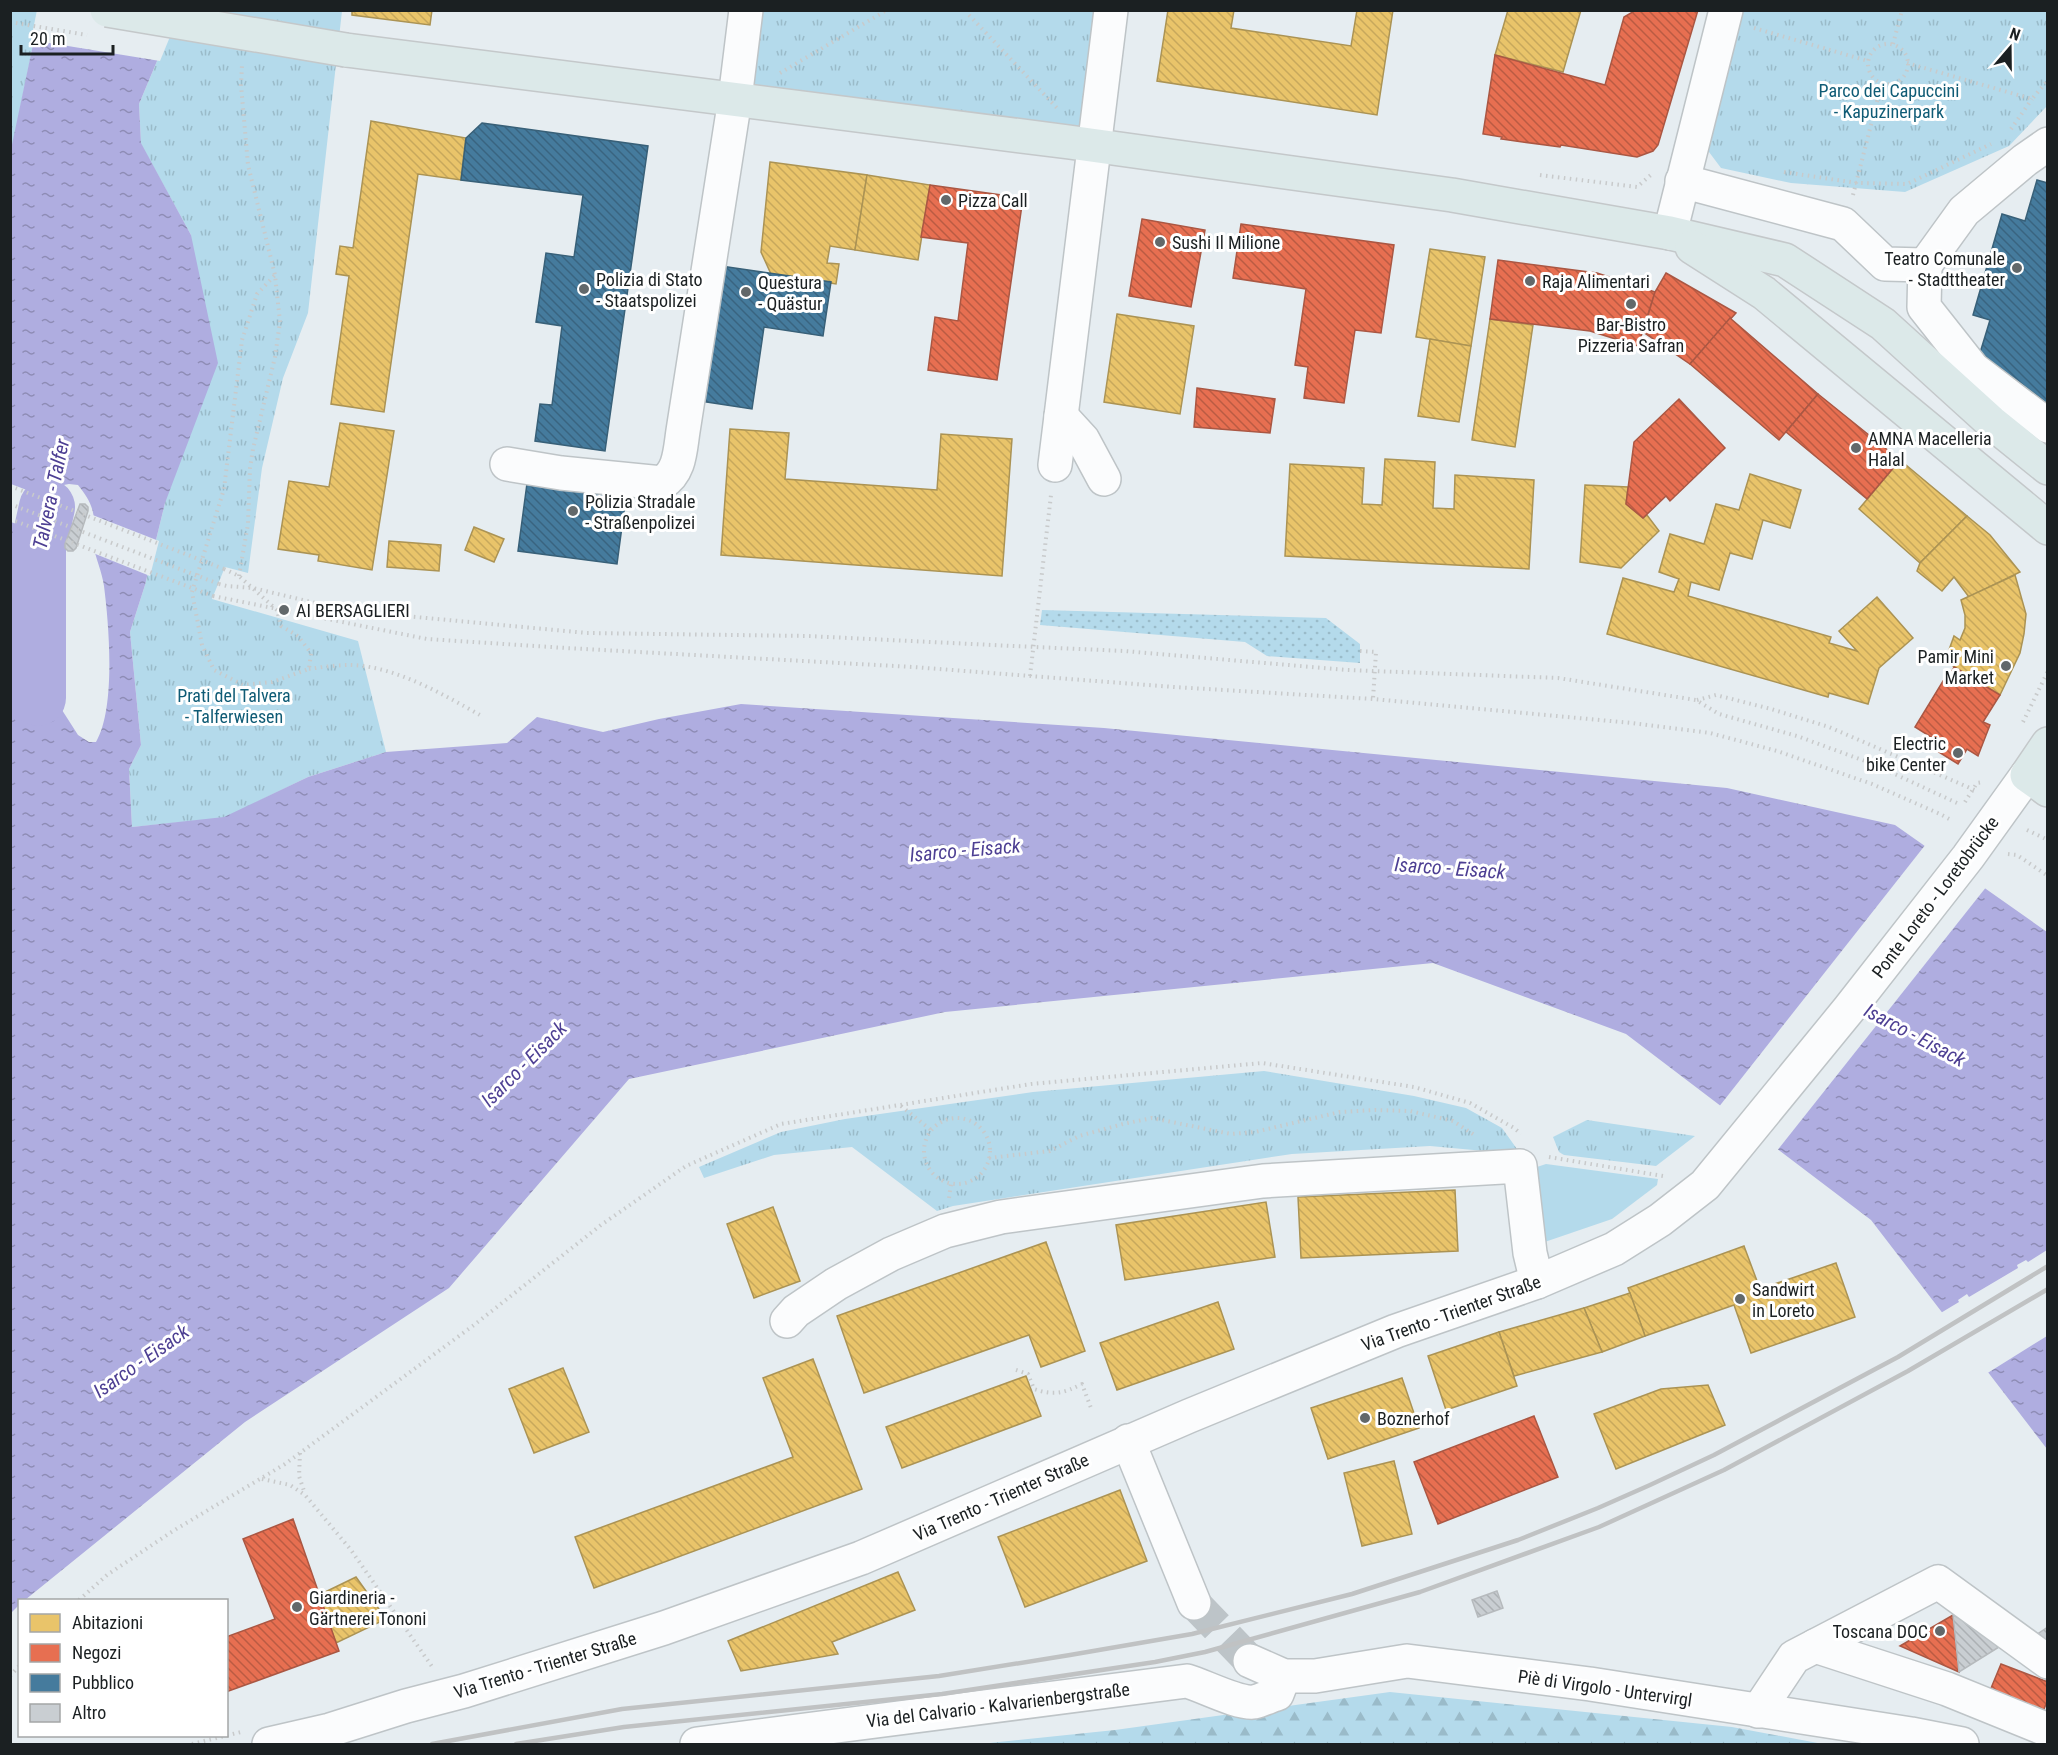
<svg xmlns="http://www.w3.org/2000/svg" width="2058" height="1755" font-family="'Roboto Condensed',sans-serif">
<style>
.grass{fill:#b4daeb}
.forest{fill:url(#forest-firs)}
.park{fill:url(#park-tufts)}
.garden{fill:url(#garden-dots)}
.water{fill:url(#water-ripples);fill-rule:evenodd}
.pier{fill:#e6edf1}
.homes{fill:url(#homes-back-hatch);stroke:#ab9354;stroke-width:1.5}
.shops{fill:url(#shops-back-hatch);stroke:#aa5743;stroke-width:1.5}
.public{fill:url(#public-back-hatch);stroke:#386078;stroke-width:1.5}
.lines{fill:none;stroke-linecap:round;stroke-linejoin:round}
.river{stroke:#afade0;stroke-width:56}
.building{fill:url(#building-back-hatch);stroke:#b6babd;stroke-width:1.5}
.minor-tunnel{stroke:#bdc4c8;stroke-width:33;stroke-dasharray:33 16;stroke-linecap:butt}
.minor-casing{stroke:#bec4c7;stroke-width:36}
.major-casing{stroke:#c4c8ca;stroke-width:36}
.path{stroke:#c8cacb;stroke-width:4;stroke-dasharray:1.5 4.5;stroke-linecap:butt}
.minor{stroke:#fbfcfd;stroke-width:33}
.major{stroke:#dce9e9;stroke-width:33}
.rail{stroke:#c0c2c3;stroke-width:4.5}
.major-bridge-casing{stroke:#c4c8ca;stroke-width:36;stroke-linecap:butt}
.path-bridge{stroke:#c8cacb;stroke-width:4;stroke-dasharray:1.5 4.5;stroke-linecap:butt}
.major-bridge{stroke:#dce9e9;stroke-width:33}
.poi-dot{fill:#62686a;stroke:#fff;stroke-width:2}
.labels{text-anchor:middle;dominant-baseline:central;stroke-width:6;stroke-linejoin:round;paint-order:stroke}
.park-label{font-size:18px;fill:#0f5b75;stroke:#fff}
.poi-label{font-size:18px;fill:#1b2022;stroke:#fff;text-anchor:start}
.street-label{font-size:18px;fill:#1b2022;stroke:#fff}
.water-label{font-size:20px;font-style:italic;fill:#4d3f93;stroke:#fff}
</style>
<defs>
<pattern id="forest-firs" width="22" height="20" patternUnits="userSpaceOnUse" patternTransform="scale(1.5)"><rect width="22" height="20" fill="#b4daeb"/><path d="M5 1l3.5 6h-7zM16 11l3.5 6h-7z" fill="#9abbc9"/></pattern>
<pattern id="park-tufts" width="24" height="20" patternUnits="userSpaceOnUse" patternTransform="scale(1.5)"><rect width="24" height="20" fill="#b4daeb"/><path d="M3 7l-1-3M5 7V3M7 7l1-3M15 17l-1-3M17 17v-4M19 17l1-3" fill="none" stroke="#9abbc9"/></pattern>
<pattern id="garden-dots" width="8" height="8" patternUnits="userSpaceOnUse" patternTransform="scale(1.5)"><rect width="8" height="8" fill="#b4daeb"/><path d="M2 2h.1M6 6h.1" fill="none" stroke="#9abbc9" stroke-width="1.8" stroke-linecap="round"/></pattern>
<pattern id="water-ripples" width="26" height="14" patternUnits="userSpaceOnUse" patternTransform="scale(1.5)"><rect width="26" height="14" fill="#afade0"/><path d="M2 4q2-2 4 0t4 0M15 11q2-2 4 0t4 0" fill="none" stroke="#8e8cb5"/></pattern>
<pattern id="homes-back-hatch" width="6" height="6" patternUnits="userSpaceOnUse" patternTransform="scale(1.5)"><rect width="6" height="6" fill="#e9c46a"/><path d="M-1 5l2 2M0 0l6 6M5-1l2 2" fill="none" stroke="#c7a85c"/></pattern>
<pattern id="shops-back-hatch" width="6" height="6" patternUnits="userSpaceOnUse" patternTransform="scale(1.5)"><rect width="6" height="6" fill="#e76f51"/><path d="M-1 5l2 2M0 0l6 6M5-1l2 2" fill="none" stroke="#ba5b43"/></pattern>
<pattern id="public-back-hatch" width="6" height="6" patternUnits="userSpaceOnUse" patternTransform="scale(1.5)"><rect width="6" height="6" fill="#457b9d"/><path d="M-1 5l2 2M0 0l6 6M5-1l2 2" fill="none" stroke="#396480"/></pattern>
<pattern id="building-back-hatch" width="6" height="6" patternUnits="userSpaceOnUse" patternTransform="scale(1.5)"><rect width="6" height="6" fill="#c9ced2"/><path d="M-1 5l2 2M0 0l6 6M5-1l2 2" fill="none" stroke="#acb1b4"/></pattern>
</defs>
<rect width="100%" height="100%" fill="#e6edf1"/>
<polygon class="grass" points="1546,1164 1658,1179 1657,1185 1612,1219 1533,1246 1528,1170"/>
<polygon class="forest" points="1390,1692 1732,1727 1823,1744 980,1744 1115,1730"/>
<g class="park">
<polygon points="11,11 40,11 11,153"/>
<polygon points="178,11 342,11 308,313 283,378 262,468 248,573 225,567 212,599 358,641 386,752 308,777 224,818 132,827 129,769 141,745 130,632 145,585 165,503 191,235 141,144 139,104"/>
<polygon points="746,11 1111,11 1093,146 735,99"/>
<polygon points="1743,11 2047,11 2047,106 2009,146 1905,192 1791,183 1721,168 1706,148"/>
<polygon points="1264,1071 1414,1096 1466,1108 1502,1128 1517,1149 1517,1154 1430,1146 1292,1154 953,1206 937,1211 852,1147 774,1155 704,1178 699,1167 781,1132 845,1119 1033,1092"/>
<polygon points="1587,1120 1695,1136 1656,1166 1564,1155 1559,1152 1553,1137"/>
</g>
<polygon class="garden" points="1042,610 1326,618 1360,644 1360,663 1267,656 1245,642 1040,625"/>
<path class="water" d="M40,11H178L139,104L141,143L191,235L218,363L165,503L145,585L130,632L141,745L129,769L132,827L224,817L308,777L386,752L507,743L537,717L603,732L659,719L741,704L1104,728L1727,788L1895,825L2047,932V1449L1871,1220L1626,1034L1433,963L945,1012L629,1079L449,1288L245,1422L25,1600H20L19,1605L11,1613L10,154ZM69,484L78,485C87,496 94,507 94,522C94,530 92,538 93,545C96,559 102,572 104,586C109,625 116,708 96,742H89L78,735L62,710L45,658L32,593L49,555L40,539L51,496L58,486Z"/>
<g class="pier">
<polygon points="37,10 181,10 160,61 31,40"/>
<polygon points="11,484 53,500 45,535 11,522"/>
<polygon points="90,514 159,541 150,576 93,553 90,544"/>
<polygon points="1926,844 1987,886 1776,1152 1718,1108"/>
<polygon points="2047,1250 2047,1336 1986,1374 1939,1314 1959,1302 1958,1300 1967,1294 1969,1297 2018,1268 2017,1265 2026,1260 2028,1262"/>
</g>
<g class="homes">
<polygon points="352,10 432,10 430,25 352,15"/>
<polygon points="1168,10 1234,10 1231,28 1351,46 1357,10 1393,10 1377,115 1157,81"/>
<polygon points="1508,10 1581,10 1563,72 1495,55"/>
<polygon points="371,121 466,138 461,180 418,174 384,412 331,404 349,276 336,274 340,246 353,248"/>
<polygon points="770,162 867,175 855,250 830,246 827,263 839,264 836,284 771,274 761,252"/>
<polygon points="867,175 930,185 918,260 855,250"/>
<polygon points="1430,249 1485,257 1471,346 1416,337"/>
<polygon points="1117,314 1194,326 1180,414 1104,402"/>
<polygon points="1490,319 1533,325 1515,447 1472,440"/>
<polygon points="1430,339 1471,346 1459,422 1418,416"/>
<polygon points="340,423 394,431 372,570 318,561 319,555 278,549 289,481 329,487"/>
<polygon points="730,429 789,433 785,479 937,490 941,434 1012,439 1002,576 721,555"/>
<polygon points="1385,459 1435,462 1433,508 1454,509 1455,475 1534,480 1529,569 1285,556 1290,464 1364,468 1362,504 1382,505"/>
<polygon points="1900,460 1967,516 1920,563 1859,509"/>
<polygon points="1750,474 1801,490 1790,528 1763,520 1752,559 1730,553 1719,590 1691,582 1688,596 1831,637 1829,643 1857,651 1839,631 1877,597 1913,638 1879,668 1868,704 1829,693 1828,697 1607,634 1623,578 1674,592 1679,579 1659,572 1670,534 1704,544 1716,504 1739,510"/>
<polygon points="1585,485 1628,487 1626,504 1643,518 1647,515 1659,531 1621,568 1580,562"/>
<polygon points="1967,516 1990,535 2020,572 1969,597 1954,577 1942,591 1917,571 1920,563"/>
<polygon points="474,527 504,539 494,562 465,550"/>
<polygon points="389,541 441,545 439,571 387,567"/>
<polygon points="2015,575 2026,614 2024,634 2020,653 2000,695 1945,661 1954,636 1960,640 1965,628 1965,615 1961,600"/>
<polygon points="1455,1190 1458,1251 1301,1258 1298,1197"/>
<polygon points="1266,1202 1275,1257 1125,1280 1116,1225"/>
<polygon points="773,1207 800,1281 754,1298 727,1224"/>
<polygon points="1046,1242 1085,1351 1041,1367 1029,1335 864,1393 837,1316"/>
<polygon points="1744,1246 1760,1289 1836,1263 1855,1317 1751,1353 1734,1305 1645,1336 1628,1288"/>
<polygon points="1630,1293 1645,1336 1602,1352 1584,1308"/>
<polygon points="1218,1302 1234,1349 1117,1390 1100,1343"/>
<polygon points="1584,1308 1602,1352 1514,1376 1499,1332"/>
<polygon points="1499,1332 1517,1386 1446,1410 1428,1356"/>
<polygon points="813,1359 862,1489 594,1588 575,1537 793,1457 763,1378"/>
<polygon points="563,1368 589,1432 534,1453 509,1389"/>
<polygon points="1026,1376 1041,1416 902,1468 886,1427"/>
<polygon points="1402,1378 1419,1428 1328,1459 1311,1408"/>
<polygon points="1708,1385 1725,1425 1616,1469 1594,1414 1661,1389"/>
<polygon points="1394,1461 1412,1534 1362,1546 1344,1473"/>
<polygon points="1120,1490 1147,1561 1025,1607 998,1537"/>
<polygon points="898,1572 915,1610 832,1642 838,1654 741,1671 728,1641"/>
<polygon points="356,1577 386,1619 336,1643 319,1595"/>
</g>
<g class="shops">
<polygon points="1636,10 1698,10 1658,145 1653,151 1637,157 1561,145 1560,147 1501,139 1502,137 1483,134 1495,55 1605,85 1624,17"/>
<polygon points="930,185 1023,198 997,380 928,370 935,317 958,321 968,243 921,237"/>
<polygon points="1142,219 1205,230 1191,307 1129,296"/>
<polygon points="1241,224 1394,245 1381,333 1355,330 1344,403 1304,398 1308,367 1295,365 1306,289 1233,278"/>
<polygon points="1498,260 1597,273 1655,292 1638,346 1590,331 1490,319"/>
<polygon points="1666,273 1736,313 1690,364 1643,332 1655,292"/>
<polygon points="1730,318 1818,394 1779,440 1690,364"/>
<polygon points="1197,388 1275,399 1270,433 1194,427"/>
<polygon points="1818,394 1900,460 1867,499 1786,432"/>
<polygon points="1679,399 1725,448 1670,501 1666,496 1643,518 1626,504 1634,442"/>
<polygon points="1954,667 2000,695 1983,722 1990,725 1978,756 1967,749 1958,764 1934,749 1939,742 1915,727 1943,681 1946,683"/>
<polygon points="1534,1416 1558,1477 1438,1524 1414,1462"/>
<polygon points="293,1519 339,1651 226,1692 226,1637 275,1619 243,1539"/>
<polygon points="1953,1615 1959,1672 1900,1646"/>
<polygon points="2001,1664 2048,1682 2048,1699 2042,1714 1989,1693"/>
</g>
<g class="public">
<polygon points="482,123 648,146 605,451 535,441 540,404 552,405 562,326 536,322 546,253 574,257 583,195 461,180 466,138"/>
<polygon points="2037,180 2048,183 2048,404 1980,353 1990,320 1973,315 2002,214 2025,221"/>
<polygon points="714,265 831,282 823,336 764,327 752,409 694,400"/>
<polygon points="528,476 627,489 617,564 518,551"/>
</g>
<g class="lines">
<polyline class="river" points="38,698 38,548 47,507"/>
</g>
<g class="building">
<polygon points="80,504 85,504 88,507 88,511 76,548 73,551 68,551 65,548 65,544"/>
<polygon points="1497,1591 1503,1608 1478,1617 1472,1600"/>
<polygon points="1953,1615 2007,1642 1959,1672"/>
<polygon points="2048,1627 2048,1658 2033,1637"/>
</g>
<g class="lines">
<polyline class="minor-tunnel" points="1194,1603 1250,1661"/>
<g class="minor-casing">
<g id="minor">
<polyline points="1682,181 1843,224 1885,264 1925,265"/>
<polyline points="1670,233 1726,10"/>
<polyline points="1925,265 1924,307 1973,369 2048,426"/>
<polyline points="1925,265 1964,211 2025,160 2048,144"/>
<polyline points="1061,416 1083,440 1104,479"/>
<path d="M507,464L561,473L662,483C680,472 680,451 683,431L735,99L746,10"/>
<polyline points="1055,465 1111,10"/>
<polyline points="787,1321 796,1311 836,1284 891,1254 945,1231 1001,1217 1263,1181 1520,1166 1530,1253 1537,1282"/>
<polyline points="1128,1441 1194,1603"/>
<polyline points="1815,1646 1947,1689 2048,1730"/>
<polyline points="1250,1661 1284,1676 1315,1676 1407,1661 1590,1684 1911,1734 1962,1744"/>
<polyline points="1758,1711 1794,1657 1938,1582 2048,1662"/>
<polyline points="269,1744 330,1730 406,1706 464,1691 664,1628 861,1558 1189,1416 1396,1331 1537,1282 1614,1249 1660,1220 1705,1185 1849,1009 1968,857 2027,775"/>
<path d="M697,1744L1187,1681C1204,1686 1238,1704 1254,1702C1262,1700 1270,1696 1277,1694L1284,1676"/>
</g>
</g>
<g class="major-casing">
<g id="major">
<polyline points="346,50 1069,142 1452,195 1670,233 1785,260 1883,324 1991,422 2048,468"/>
<polyline points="1692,247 1764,293 2048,528"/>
<polyline points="2048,744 2027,775 2048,790"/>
</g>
</g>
<g class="path">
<polyline points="969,15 1057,108"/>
<polyline points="1754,28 1868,61"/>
<polyline points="1893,44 1902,10"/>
<circle cx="1888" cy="64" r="20"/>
<polyline points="1907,63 2032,99 2048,80"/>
<polyline points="780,73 887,10"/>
<polyline points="2011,129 2032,99"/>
<polyline points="1784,172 1857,183 1907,184 1991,144"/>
<polyline points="1540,175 1637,187 1652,174"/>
<polyline points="1853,195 1882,82"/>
<polyline points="224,569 239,576 277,610 281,626 298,636 311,653 309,669 272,682 243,685 214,670 202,645 192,592 224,489 242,340 257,294 275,275"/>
<polyline points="239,576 248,524 250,468 253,449 275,357 280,322 275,275 248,165 241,85 242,65"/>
<polyline points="219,584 227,586 253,588 328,606 373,613 587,633 808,636 1013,646 1124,651 1347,670 1558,678 1696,700 1719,714 1797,736 1873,764 1957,803"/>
<polyline points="213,596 427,639 566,648 913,667 1174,687 1373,699 1632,723 1710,733 1777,751 1872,784 1940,814 1953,821"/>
<polyline points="1360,651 1376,652 1373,699"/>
<path d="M309,669C322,667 337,665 350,665C395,666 442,694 480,715"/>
<polyline points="1030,676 1051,495"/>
<polyline points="1697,700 1716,695 1771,709 1829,727 1977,791"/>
<polyline points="2023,722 2048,671"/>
<polyline points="1965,802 1977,783 1983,782"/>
<polyline points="2027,830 2048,840"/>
<polyline points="2008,854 2017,855 2048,876"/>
<polyline points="901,1106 931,1130"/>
<circle cx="957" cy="1151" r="33"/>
<polyline points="1549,1157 1663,1176"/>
<polyline points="989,1158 1050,1151 1079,1136 1123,1124 1152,1118 1231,1134 1255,1132 1340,1112 1375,1110 1410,1111 1453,1121 1476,1136"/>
<polyline points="949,1198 951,1184"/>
<path d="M1016,1370L1028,1374L1034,1389C1054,1396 1064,1393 1082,1384L1091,1408"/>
<polyline points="300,1453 299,1476 305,1494"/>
<polyline points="262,1479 290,1485 305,1495 351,1550 433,1668"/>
<polyline points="79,1600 107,1575 173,1531 285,1464 474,1325 601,1225 686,1166 781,1124 1031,1084 1262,1063 1414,1087 1470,1103 1514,1128 1521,1134"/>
<polyline points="10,1676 20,1665"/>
<polyline points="192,1744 241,1732"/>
</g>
<use href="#minor" class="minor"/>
<use href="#major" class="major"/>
<g class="rail">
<polyline points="432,1744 622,1709 939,1676 1070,1655 1192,1634 1352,1594 1518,1540 1598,1508 1650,1485 1714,1455 1898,1357 2048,1266"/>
<polyline points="516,1744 624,1727 942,1694 1155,1662 1205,1652 1420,1592 1599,1527 1724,1470 1908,1371 2048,1289"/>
</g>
<g class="major-bridge-casing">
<polyline id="major-bridge" points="107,10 346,50"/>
</g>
<g class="path-bridge">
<polyline points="10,22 87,35"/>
<polyline points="10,486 224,569"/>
<polyline points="10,504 219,584"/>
<polyline points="10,519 213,596"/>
</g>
<use href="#major-bridge" class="major-bridge"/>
</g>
<g class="poi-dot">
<circle cx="946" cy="200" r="6"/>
<circle cx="1160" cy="242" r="6"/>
<circle cx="2017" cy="268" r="6"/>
<circle cx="1530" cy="281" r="6"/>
<circle cx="584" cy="289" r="6"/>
<circle cx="746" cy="292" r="6"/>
<circle cx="1631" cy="304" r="6"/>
<circle cx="1856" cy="448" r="6"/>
<circle cx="573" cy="511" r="6"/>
<circle cx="284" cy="610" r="6"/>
<circle cx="2006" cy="666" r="6"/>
<circle cx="1958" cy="753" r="6"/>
<circle cx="1740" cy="1299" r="6"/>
<circle cx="1365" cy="1418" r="6"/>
<circle cx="297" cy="1607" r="6"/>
<circle cx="1940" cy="1631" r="6"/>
</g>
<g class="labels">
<g class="park-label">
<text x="1889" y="90">Parco dei Capuccini<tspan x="1889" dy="21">- Kapuzinerpark</tspan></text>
<text x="234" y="695">Prati del Talvera<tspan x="234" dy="21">- Talferwiesen</tspan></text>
</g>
<g class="poi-label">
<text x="958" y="200">Pizza Call</text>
<text x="1172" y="242">Sushi Il Milione</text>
<text x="2005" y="258" text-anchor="end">Teatro Comunale<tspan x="2005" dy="21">- Stadttheater</tspan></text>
<text x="596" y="279">Polizia di Stato<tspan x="596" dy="21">- Staatspolizei</tspan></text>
<text x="1542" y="281">Raja Alimentari</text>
<text x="758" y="282">Questura<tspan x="758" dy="21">- Quästur</tspan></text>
<text x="1631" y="324" text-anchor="middle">Bar-Bistro<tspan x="1631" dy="21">Pizzeria Safran</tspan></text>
<text x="1868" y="438">AMNA Macelleria<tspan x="1868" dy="21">Halal</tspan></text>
<text x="585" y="501">Polizia Stradale<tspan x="585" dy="21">- Straßenpolizei</tspan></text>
<text x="296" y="610">AI BERSAGLIERI</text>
<text x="1994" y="656" text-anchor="end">Pamir Mini<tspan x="1994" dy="21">Market</tspan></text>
<text x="1946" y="743" text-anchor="end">Electric<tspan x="1946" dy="21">bike Center</tspan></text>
<text x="1752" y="1289">Sandwirt<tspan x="1752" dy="21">in Loreto</tspan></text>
<text x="1377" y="1418">Boznerhof</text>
<text x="309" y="1597">Giardineria -<tspan x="309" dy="21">Gärtnerei Tononi</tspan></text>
<text x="1928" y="1631" text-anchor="end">Toscana DOC</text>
</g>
<g class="street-label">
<text transform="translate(1935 897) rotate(-53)">Ponte Loreto - Loretobrücke</text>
<text transform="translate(1451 1313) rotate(-20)">Via Trento - Trienter Straße</text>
<text transform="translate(1001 1497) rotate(-24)">Via Trento - Trienter Straße</text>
<text transform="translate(545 1665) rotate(-17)">Via Trento - Trienter Straße</text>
<text transform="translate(1605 1688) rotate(8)">Piè di Virgolo - Untervirgl</text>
<text transform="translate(998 1705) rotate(-7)">Via del Calvario - Kalvarienbergstraße</text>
</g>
<g class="water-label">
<text transform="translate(51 494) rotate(-78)">Talvera - Talfer</text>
<text transform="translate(965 850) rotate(-5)">Isarco - Eisack</text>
<text transform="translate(1450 868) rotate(4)">Isarco - Eisack</text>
<text transform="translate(1915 1035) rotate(28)">Isarco - Eisack</text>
<text transform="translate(524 1064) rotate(-45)">Isarco - Eisack</text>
<text transform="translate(141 1361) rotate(-35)">Isarco - Eisack</text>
</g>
</g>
<rect width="2058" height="1755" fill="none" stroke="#1b2022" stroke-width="24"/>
<rect x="18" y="1599" width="210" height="138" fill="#ffffff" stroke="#a4a6a7" stroke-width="1.5"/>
<rect x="30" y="1614" width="30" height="18" fill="#e9c46a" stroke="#a4a6a7" stroke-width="1.5"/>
<text x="72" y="1629" font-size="18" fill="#1b2022">Abitazioni</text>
<rect x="30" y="1644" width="30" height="18" fill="#e76f51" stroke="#a4a6a7" stroke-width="1.5"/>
<text x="72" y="1659" font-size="18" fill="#1b2022">Negozi</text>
<rect x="30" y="1674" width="30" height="18" fill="#457b9d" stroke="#a4a6a7" stroke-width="1.5"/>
<text x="72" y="1689" font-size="18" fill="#1b2022">Pubblico</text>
<rect x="30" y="1704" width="30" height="18" fill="#c9ced2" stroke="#a4a6a7" stroke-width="1.5"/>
<text x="72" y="1719" font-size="18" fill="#1b2022">Altro</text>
<g transform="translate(2010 48) rotate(20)" stroke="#ffffff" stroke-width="4.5" paint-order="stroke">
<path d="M0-4.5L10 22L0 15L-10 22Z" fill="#1b2022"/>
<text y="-9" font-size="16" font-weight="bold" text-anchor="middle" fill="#1b2022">N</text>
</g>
<path d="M21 45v9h92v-9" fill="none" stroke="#1b2022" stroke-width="3"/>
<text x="30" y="45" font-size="18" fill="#1b2022" stroke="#ffffff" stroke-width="4.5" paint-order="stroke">20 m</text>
</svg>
